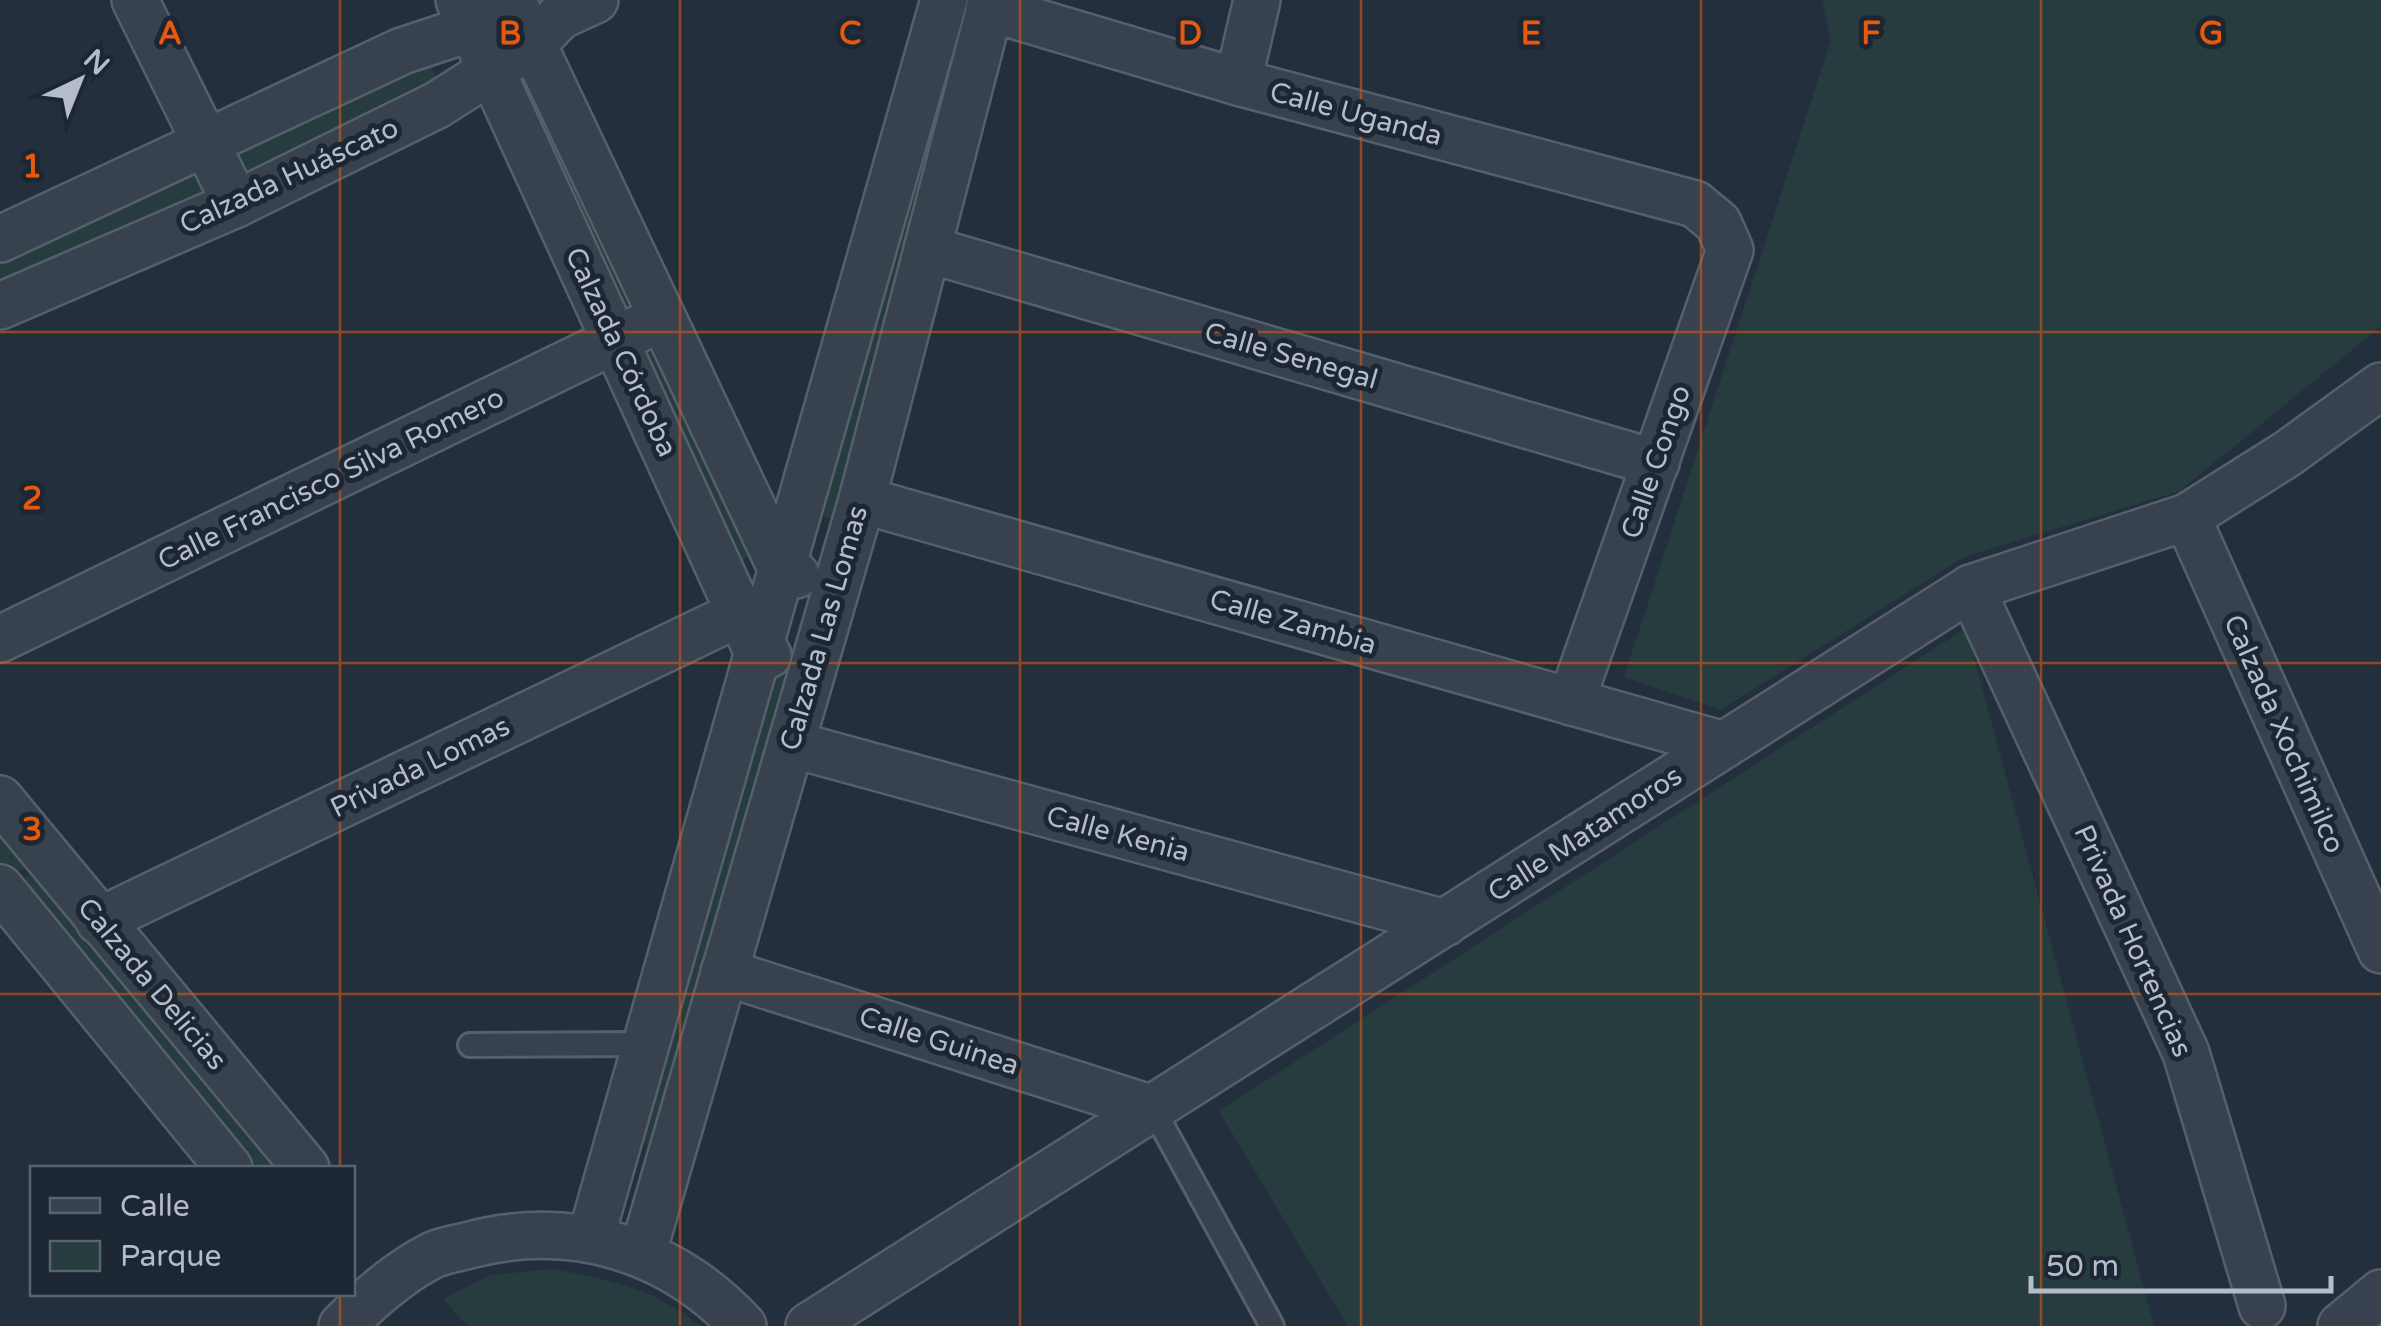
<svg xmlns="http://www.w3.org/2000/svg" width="2381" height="1326" font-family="'Varela Round',sans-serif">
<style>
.green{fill:#263c3f}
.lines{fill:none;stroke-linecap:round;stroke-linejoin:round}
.lane-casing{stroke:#565f6c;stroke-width:28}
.street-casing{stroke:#565f6c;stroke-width:50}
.lane{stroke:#38414e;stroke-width:22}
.street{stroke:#38414e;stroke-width:45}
.grid{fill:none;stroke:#e8590c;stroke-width:2.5;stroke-opacity:0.55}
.labels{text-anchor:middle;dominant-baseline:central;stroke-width:10;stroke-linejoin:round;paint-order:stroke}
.street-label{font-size:28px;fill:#b4bcc9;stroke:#1d2633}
.grid-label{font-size:32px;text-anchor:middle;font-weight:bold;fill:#e8590c;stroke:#1d2633;stroke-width:10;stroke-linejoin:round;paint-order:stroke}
</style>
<rect width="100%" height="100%" fill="#242f3e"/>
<g class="green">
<polygon points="947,0 991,0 844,524 810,512"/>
<polygon points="1822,0 2381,0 2381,326 2180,491 1964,557 1721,710 1624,677 1831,40"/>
<polygon points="538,55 757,548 736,566 511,73"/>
<polygon points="429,58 441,90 0,286 0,248"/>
<polygon points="1966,628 2154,1326 1348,1326 1219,1111"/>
<polygon points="758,653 802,665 663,1149 629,1142"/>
<polygon points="0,800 299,1168 234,1168 14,891 44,859 4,878 0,873"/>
<path d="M552,1269C607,1279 656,1289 700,1326H467L443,1299L491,1275Z"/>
</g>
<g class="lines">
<g class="lane-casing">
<g id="lane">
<polyline points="470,1045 647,1044"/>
<polyline points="1153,1109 1272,1326"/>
</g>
</g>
<g class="street-casing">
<g id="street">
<polyline points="135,0 236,204"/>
<polyline points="459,0 758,653 768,655"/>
<polyline points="512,0 782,570 796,575"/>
<polyline points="989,8 1238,82 1695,204 1718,223 1730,250 1571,702"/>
<polyline points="1238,82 1257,0"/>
<polyline points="0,239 402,51 499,19"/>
<polyline points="927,249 1656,463"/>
<polyline points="0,306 236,204 437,105 533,44 560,16 595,0"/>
<polyline points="862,500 1724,745"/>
<polyline points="2187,517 2381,950"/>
<polyline points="1971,588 2186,1053 2262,1306"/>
<polyline points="0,639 661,318"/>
<polyline points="791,744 1445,923"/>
<polyline points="0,799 306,1168"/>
<polyline points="0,888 229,1168"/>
<polyline points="99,921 740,613"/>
<polyline points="724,972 1153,1109"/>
<polyline points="591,1237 944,0"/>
<polyline points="643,1252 862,500 992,0"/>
<path d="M342,1326C369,1299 399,1272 433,1255C444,1250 459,1248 470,1245C572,1218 672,1249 743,1326"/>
<polyline points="809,1326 1971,588 2187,517 2287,454 2381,386"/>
<polyline points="2341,1326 2381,1293"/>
</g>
</g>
<use href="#lane" class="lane"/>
<use href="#street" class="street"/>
</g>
<path class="grid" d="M340,0V1168M680,0V1326M1020,0V1326M1361,0V1326M1701,0V1326M2041,0V1326M0,332H2381M0,663H2381M0,994H2381M340,1294V1326"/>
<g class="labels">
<g class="street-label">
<text transform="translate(1356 114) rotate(15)">Calle Uganda</text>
<text transform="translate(289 176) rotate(-25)">Calzada Huáscato</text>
<text transform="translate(621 352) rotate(65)">Calzada Córdoba</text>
<text transform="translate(1291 356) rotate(16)">Calle Senegal</text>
<text transform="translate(1656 462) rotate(-71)">Calle Congo</text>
<text transform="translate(331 479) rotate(-26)">Calle Francisco Silva Romero</text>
<text transform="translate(1293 622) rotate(16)">Calle Zambia</text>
<text transform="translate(824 628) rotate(-74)">Calzada Las Lomas</text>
<text transform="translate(2284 734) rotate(66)">Calzada Xochimilco</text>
<text transform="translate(420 767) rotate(-26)">Privada Lomas</text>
<text transform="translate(1118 834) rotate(15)">Calle Kenia</text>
<text transform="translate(1585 834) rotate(-33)">Calle Matamoros</text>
<text transform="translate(2133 941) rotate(66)">Privada Hortencias</text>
<text transform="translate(152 984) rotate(50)">Calzada Delicias</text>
<text transform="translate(939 1041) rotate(18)">Calle Guinea</text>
</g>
</g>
<g class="grid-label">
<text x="170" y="44">A</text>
<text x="510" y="44">B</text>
<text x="850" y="44">C</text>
<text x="1190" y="44">D</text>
<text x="1531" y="44">E</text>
<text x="1871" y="44">F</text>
<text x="2211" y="44">G</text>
<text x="32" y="177">1</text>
<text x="32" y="509">2</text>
<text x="32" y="840">3</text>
</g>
<rect x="30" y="1166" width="325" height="130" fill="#1d2633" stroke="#59626f" stroke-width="2.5"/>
<rect x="50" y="1198" width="50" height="15" fill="#38414e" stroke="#59626f" stroke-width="2.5"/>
<text x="120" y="1216" font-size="30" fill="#b4bcc9">Calle</text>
<rect x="50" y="1241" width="50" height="30" fill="#263c3f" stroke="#59626f" stroke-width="2.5"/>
<text x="120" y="1266" font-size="30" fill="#b4bcc9">Parque</text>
<g transform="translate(80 80) rotate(43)" stroke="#1d2633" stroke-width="8" paint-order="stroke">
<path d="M0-8L18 38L0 25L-18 38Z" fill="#b4bcc9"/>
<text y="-15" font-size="28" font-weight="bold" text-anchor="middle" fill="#b4bcc9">N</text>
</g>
<path d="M2031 1276v15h300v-15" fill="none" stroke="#b4bcc9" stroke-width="5"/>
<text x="2046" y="1276" font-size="30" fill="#b4bcc9" stroke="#1d2633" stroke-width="8" paint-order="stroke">50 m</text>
</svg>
